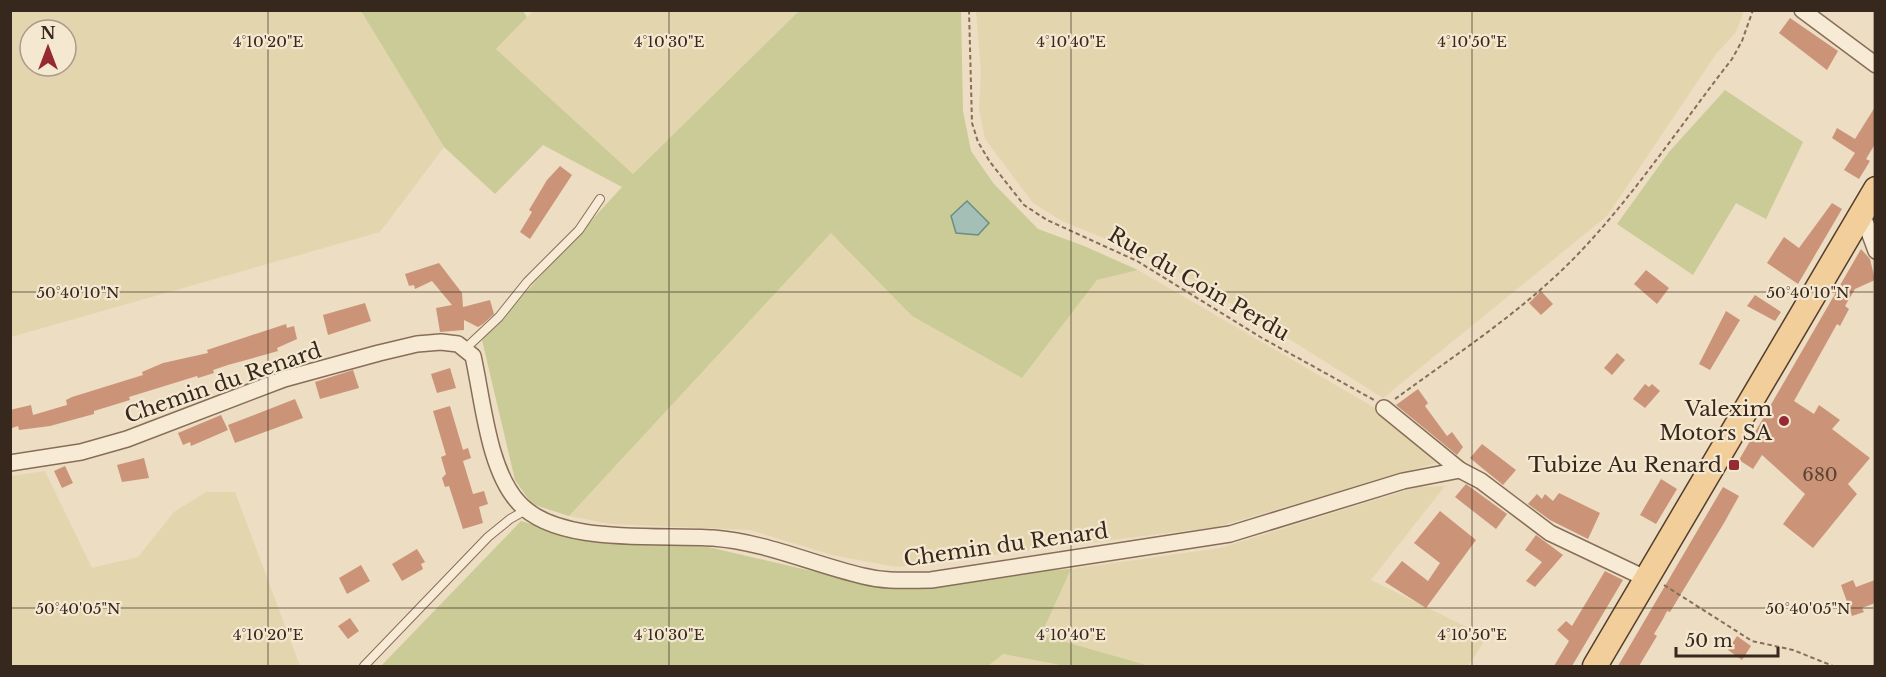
<svg xmlns="http://www.w3.org/2000/svg" width="1886" height="677" font-family="'Libre Baskerville',serif">
<style>
.farmland{fill:#e3d6af;fill-rule:evenodd}
.green{fill:#cacb96}
.water{fill:#a4c0b6;stroke:#6b8e82;stroke-width:1.5}
.building{fill:#cb9478}
.lines{fill:none;stroke-linecap:round;stroke-linejoin:round}
.lane-casing{stroke:#876e59;stroke-width:10}
.street-casing{stroke:#876e59;stroke-width:18}
.primary-casing{stroke:#553d2e;stroke-width:27}
.path{stroke:#876e59;stroke-width:2;stroke-dasharray:4.5 3;stroke-linecap:butt}
.lane{stroke:#f8ebd5;stroke-width:8}
.street{stroke:#f8ebd5;stroke-width:15}
.primary{stroke:#f1ce9a;stroke-width:24}
.ticks{fill:none;stroke:#37281d;stroke-width:1.5;stroke-opacity:0.45}
.poi-dot{fill:#962a34;stroke:#f5e8d1;stroke-width:2}
.labels{text-anchor:middle;dominant-baseline:central;stroke-width:4.5;stroke-linejoin:round;paint-order:stroke}
.number-label{font-size:18px;fill:#5c4334}
.street-label{font-size:21px;fill:#37281d;stroke:#f5e8d1}
.poi-label{font-size:21px;fill:#37281d;stroke:#f5e8d1;text-anchor:end}
.ticks-label{font-size:15px;text-anchor:middle;fill:#37281d;stroke:#f5e8d1;stroke-width:4.5;stroke-linejoin:round;paint-order:stroke}
</style>
<rect width="100%" height="100%" fill="#edddc2"/>
<g class="farmland">
<path d="M11,11H361L444,147L380,232L11,337ZM30,30H66V66H30Z"/>
<polygon points="533,11 799,11 633,174 496,49"/>
<polygon points="976,11 976,10 1744,11 1736,32 1716,54 1607,216 1383,398 1267,325 1158,260 1062,221 1033,203 985,139 979,109 981,71"/>
<polygon points="831,232 912,316 1022,378 1097,280 1138,270 1382,412 1436,463 1216,527 896,567 832,555 750,530 610,524 569,516"/>
<polygon points="45,471 92,568 138,557 174,512 206,492 235,492 300,666 11,666 11,476"/>
<polygon points="1445,486 1371,580 1487,637 1468,666 1150,666 1041,635 1071,569 1220,548 1417,487"/>
<polygon points="1003,654 1065,666 988,666"/>
</g>
<g class="green">
<polygon points="361,11 523,11 527,17 496,49 633,174 799,11 961,11 963,111 971,151 994,184 1038,229 1084,246 1138,270 1097,280 1022,378 912,316 831,233 569,516 532,504 515,480 482,340 622,187 543,145 495,194 444,147"/>
<polygon points="1725,90 1803,142 1766,219 1736,203 1693,275 1617,224 1669,152"/>
<polygon points="521,521 580,539 708,547 833,576 918,580 1071,569 1041,635 1150,666 1065,666 1003,654 988,666 381,666"/>
</g>
<polygon class="water" points="967,201 989,223 978,235 956,233 951,216"/>
<g class="building">
<polygon points="1790,18 1838,51 1827,70 1779,33"/>
<polygon points="1875,107 1875,144 1866,159 1870,161 1859,179 1844,170 1855,153 1832,138 1837,128 1855,139"/>
<polygon points="560,166 572,175 530,239 520,232 532,212 529,210 547,180"/>
<polygon points="1832,203 1842,209 1798,284 1767,263 1784,237 1799,248"/>
<polygon points="1861,249 1870,259 1875,280 1855,289 1845,306 1849,309 1840,326 1837,324 1794,401 1814,414 1819,405 1840,420 1832,429 1870,458 1848,484 1857,494 1813,548 1783,524 1805,494 1762,455 1753,469 1739,460"/>
<polygon points="439,263 462,293 463,307 490,300 494,314 483,324 478,327 464,320 464,330 440,332 436,308 452,305 432,281 415,289 414,285 409,286 405,274"/>
<polygon points="1646,270 1669,288 1657,304 1634,284"/>
<polygon points="1541,291 1553,304 1541,315 1529,303"/>
<polygon points="1755,295 1781,312 1775,321 1747,306"/>
<polygon points="365,303 371,321 328,335 323,315"/>
<polygon points="1726,311 1740,320 1710,370 1699,364"/>
<polygon points="286,324 287,328 294,326 297,339 277,348 278,351 228,365 213,370 214,373 198,378 197,376 129,397 130,400 94,411 94,414 50,426 19,430 18,426 12,428 10,410 31,405 33,415 67,405 66,400 72,397 143,375 142,372 163,363 208,353 207,350"/>
<polygon points="1617,353 1625,360 1612,375 1604,368"/>
<polygon points="450,368 456,388 437,393 431,374"/>
<polygon points="353,370 359,388 320,399 315,382"/>
<polygon points="1645,384 1649,387 1652,384 1660,391 1645,408 1633,399"/>
<polygon points="1418,389 1428,403 1425,406 1447,436 1452,432 1463,447 1457,455 1396,405"/>
<polygon points="295,399 303,418 235,443 228,425"/>
<polygon points="450,406 463,450 468,448 471,458 463,461 473,494 484,491 488,504 479,507 483,523 463,529 449,486 445,487 442,478 446,474 441,457 446,455 433,411"/>
<polygon points="221,415 228,430 191,446 190,442 183,445 178,433"/>
<polygon points="1482,444 1516,470 1503,485 1470,458"/>
<polygon points="144,458 149,478 122,482 117,465"/>
<polygon points="65,466 73,483 62,488 54,471"/>
<polygon points="1661,479 1677,489 1656,524 1640,515"/>
<polygon points="1466,484 1507,514 1496,529 1455,497"/>
<polygon points="1723,487 1739,496 1724,523 1670,612 1667,611 1663,619 1654,634 1657,636 1639,666 1618,666"/>
<polygon points="1559,493 1600,513 1588,539 1550,520 1528,504 1537,494 1542,499 1545,494 1553,501"/>
<polygon points="1440,511 1476,540 1426,608 1385,582 1402,561 1428,581 1440,563 1414,543"/>
<polygon points="1536,535 1563,555 1535,587 1526,581 1542,562 1525,550"/>
<polygon points="417,549 425,562 421,564 423,569 402,581 392,564"/>
<polygon points="361,565 370,581 347,594 339,578"/>
<polygon points="1605,571 1623,580 1572,666 1554,666 1569,641 1557,630 1566,621 1572,626"/>
<polygon points="1853,580 1856,587 1875,580 1875,603 1862,608 1864,612 1852,616 1841,585"/>
<polygon points="350,618 359,631 348,639 338,626"/>
<polygon points="1737,636 1751,646 1742,660 1728,650"/>
</g>
<g class="lines">
<g class="lane-casing">
<g id="lane">
<polyline points="466,348 499,317 527,282 579,230 600,199"/>
<polyline points="364,666 488,537 510,519 526,510"/>
</g>
</g>
<g class="street-casing">
<g id="street">
<polyline points="1802,10 1876,65"/>
<polyline points="1862,213 1876,251"/>
<polyline points="1384,408 1460,470 1481,481 1550,533 1647,579"/>
<path d="M10,463L81,452L127,439L284,379L379,353L417,344L441,342L458,344L473,356C483,400 488,470 519,503C558,546 659,534 713,538C765,542 812,564 863,576C886,582 907,580 931,580L1230,534L1403,481L1460,470"/>
</g>
</g>
<g class="primary-casing">
<polyline id="primary" points="1595,666 1876,189"/>
</g>
<g class="path">
<polyline points="969,10 972,123 978,142 990,162 1024,205 1047,220 1137,261 1262,338 1374,400"/>
<path d="M1395,399C1458,353 1526,309 1580,252C1636,193 1682,123 1732,59L1742,41L1753,10"/>
<polyline points="1664,585 1752,641 1793,650 1833,666"/>
</g>
<use href="#lane" class="lane"/>
<use href="#street" class="street"/>
<use href="#primary" class="primary"/>
</g>
<path class="ticks" d="M268,10V666M669,10V666M1071,10V666M1472,10V666M1874,10V666M10,292H1876M10,608H1876"/>
<g class="poi-dot">
<circle cx="1784" cy="421" r="6"/>
<rect x="1728" y="459" width="12" height="12" rx="3"/>
</g>
<g class="labels">
<g class="number-label">
<text x="1820" y="475">680</text>
</g>
<g class="street-label">
<text transform="translate(1199 284) rotate(30)">Rue du Coin Perdu</text>
<text transform="translate(223 383) rotate(-19)">Chemin du Renard</text>
<text transform="translate(1006 545) rotate(-8)">Chemin du Renard</text>
</g>
<g class="poi-label">
<text x="1772" y="409">Valexim<tspan x="1772" dy="24">Motors SA</tspan></text>
<text x="1722" y="465">Tubize Au Renard</text>
</g>
</g>
<g class="ticks-label">
<text x="268" y="47">4°10'20"E</text>
<text x="669" y="47">4°10'30"E</text>
<text x="1071" y="47">4°10'40"E</text>
<text x="1472" y="47">4°10'50"E</text>
<text x="78" y="298">50°40'10"N</text>
<text x="1808" y="298">50°40'10"N</text>
<text x="78" y="614">50°40'05"N</text>
<text x="1808" y="614">50°40'05"N</text>
<text x="268" y="640">4°10'20"E</text>
<text x="669" y="640">4°10'30"E</text>
<text x="1071" y="640">4°10'40"E</text>
<text x="1472" y="640">4°10'50"E</text>
</g>
<rect width="1886" height="677" fill="none" stroke="#37281d" stroke-width="24"/>
<g transform="translate(48 48)"><circle r="28" fill="#f5e8d1" stroke="#a99b89" stroke-width="1.5"/>
<path d="M0-4.5L10 22L0 15L-10 22Z" fill="#962a34"/>
<text y="-9" font-size="16" font-weight="bold" text-anchor="middle" fill="#37281d">N</text>
</g>
<path d="M1676 647v9h102v-9" fill="none" stroke="#37281d" stroke-width="3"/>
<text x="1685" y="647" font-size="18" fill="#37281d" stroke="#f5e8d1" stroke-width="4.5" paint-order="stroke">50 m</text>
</svg>
